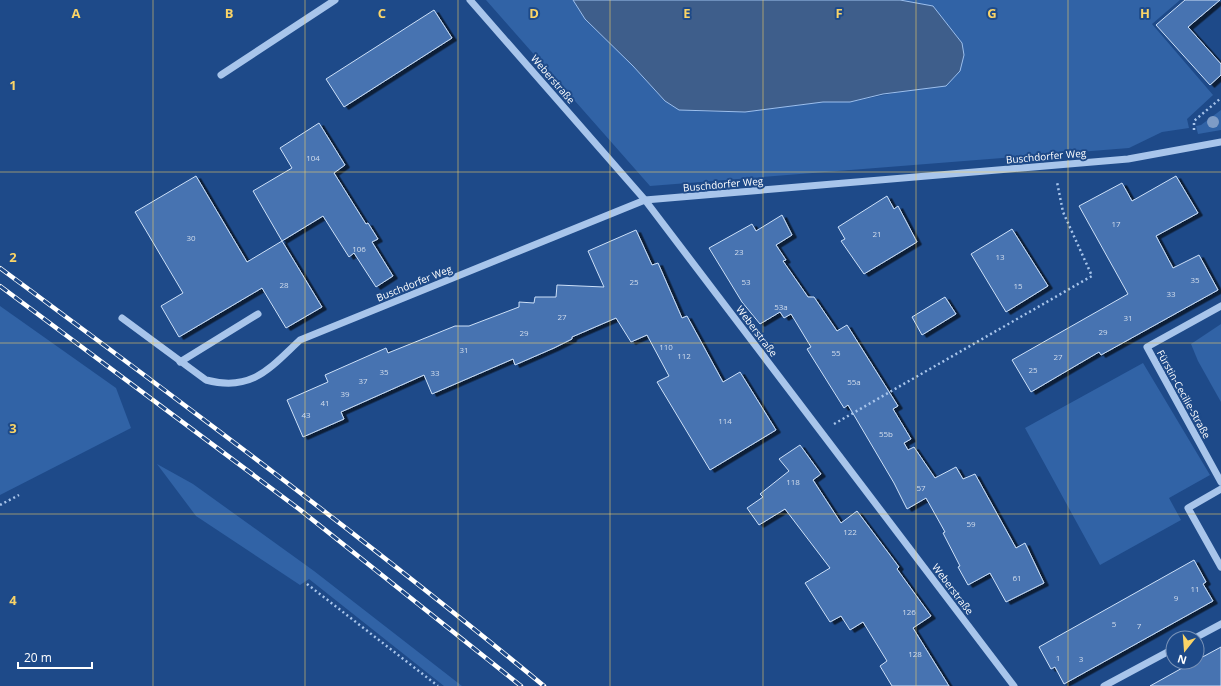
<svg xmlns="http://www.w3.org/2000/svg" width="1221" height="686" font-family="'Open Sans',sans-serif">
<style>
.green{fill:#3163a6}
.water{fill:#3e5e8b;stroke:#9cbfed}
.building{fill:#4673b1;stroke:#cde0f8;filter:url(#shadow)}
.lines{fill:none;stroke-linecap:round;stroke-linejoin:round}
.path{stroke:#a8c5eb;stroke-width:2.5;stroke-dasharray:2 3;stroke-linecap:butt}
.minor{stroke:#a8c5eb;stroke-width:7}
.rail-casing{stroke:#fff;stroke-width:4.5}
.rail{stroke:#1e4a89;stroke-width:3;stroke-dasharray:9;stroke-linecap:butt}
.tree{fill:#7e9cc6}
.grid{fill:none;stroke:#fad467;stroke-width:1;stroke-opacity:0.55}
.labels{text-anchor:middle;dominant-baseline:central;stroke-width:4;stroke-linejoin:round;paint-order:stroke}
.number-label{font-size:8px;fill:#d1dcec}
.street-label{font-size:10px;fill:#fff;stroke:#1e4a89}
.grid-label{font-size:13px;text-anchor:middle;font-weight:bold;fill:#fad467;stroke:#1e4a89;stroke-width:4;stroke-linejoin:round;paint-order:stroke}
</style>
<defs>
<filter id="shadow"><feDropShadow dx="4.5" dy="2.5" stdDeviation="0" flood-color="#0009"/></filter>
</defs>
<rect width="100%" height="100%" fill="#1e4a89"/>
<g class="green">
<polygon points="486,0 573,0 585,19 633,66 665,101 694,111 745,112 823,102 850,102 904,91 962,43 933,6 900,0 1180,0 1152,24 1213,95 1187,119 1189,128 1162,132 1129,148 650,186"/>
<polygon points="1221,110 1221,130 1198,134 1196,126 1201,125"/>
<polygon points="0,306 116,388 131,428 0,495"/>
<polygon points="1221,324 1221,402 1198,361 1191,344"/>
<polygon points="1143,363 1210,475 1169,498 1181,520 1100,565 1025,428"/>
<polygon points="157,464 193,484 314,571 462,686 444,686 309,579 300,585 196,516"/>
</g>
<polygon class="water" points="573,0 900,0 933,6 962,43 964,55 960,71 946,86 883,94 850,102 823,102 745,112 679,110 665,101 633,66 585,19"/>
<g class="building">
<polygon points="1185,0 1220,0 1188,27 1221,64 1221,75 1210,85 1156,25"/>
<polygon points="434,10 452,38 344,107 326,79"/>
<polygon points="319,123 345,165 334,173 366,224 368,223 378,239 372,242 393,276 376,287 354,253 349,257 323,216 282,241 253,191 292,168 280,148"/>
<polygon points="196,176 247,262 282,241 322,307 286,328 262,288 179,337 161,306 183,293 135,212"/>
<polygon points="1176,176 1198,213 1156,236 1173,268 1199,255 1218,290 1101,355 1099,352 1031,392 1012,360 1128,294 1079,206 1122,183 1132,201"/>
<polygon points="887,196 894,209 898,206 917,242 864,274 841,241 845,239 838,227"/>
<polygon points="782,215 792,235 776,245 786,260 783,261 808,297 814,297 837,331 847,325 898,406 893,409 911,439 904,443 908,450 914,447 935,478 956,467 963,479 975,474 1016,548 1025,543 1044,583 1006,602 990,573 968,585 958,567 960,566 943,533 945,532 926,498 907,509 894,483 848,405 844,408 807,349 811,347 791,314 784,318 780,312 760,324 742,302 709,248 752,224 756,231"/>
<polygon points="1012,229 1048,286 1006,312 971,254"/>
<polygon points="636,230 652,265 658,263 682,318 687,316 723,382 740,372 776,430 710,470 657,382 669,376 647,335 631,342 616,318 572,337 572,339 554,348 515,365 513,359 432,394 424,375 341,412 344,419 303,437 287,400 328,382 325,375 386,348 388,353 455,326 469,326 519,307 519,302 534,303 535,297 556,297 557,285 604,287 588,251"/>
<polygon points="945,297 956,314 922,335 912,317"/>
<polygon points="800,445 821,474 813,480 841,523 857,511 899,567 897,569 931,616 913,628 949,686 892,686 880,666 887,661 863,622 850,630 841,616 830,622 805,583 830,568 785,509 759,525 747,508 763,497 760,494 789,471 779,459"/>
<polygon points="1194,560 1206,582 1203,584 1213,601 1064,684 1055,667 1051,669 1039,647"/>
<polygon points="1221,647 1221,686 1150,686 1193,662 1197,662 1197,660"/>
</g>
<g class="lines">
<g class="path">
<polyline points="1194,130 1194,121 1221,98"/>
<polyline points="834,424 1092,276 1063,212 1057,182"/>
<polyline points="0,505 19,495"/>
<polyline points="307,584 438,686"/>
</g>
<g class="minor">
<polyline points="470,0 645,200 1014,686"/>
<polyline points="221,75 335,0"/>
<polyline points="1221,306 1147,347 1221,482"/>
<path d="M122,318L206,380C252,392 269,369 300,340L645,200L1128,159L1221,142"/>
<polyline points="180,362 258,314"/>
<polyline points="1221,489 1188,508 1221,567"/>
<polyline points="1195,638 1221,624"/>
<polyline points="1104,686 1173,649"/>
</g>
<g class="rail-casing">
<g id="rail">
<path d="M0,268C184,404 367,540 544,686"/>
<polyline points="0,286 299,509 521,686"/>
</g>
</g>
<use href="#rail" class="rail"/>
</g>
<circle class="tree" cx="1213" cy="122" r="6"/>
<path class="grid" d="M153,0V686M305,0V686M458,0V686M610,0V686M763,0V686M916,0V686M1068,0V686M0,172H1221M0,343H1221M0,514H1221"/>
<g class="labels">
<g class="number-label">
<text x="313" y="157">104</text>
<text x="1116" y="223">17</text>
<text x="877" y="233">21</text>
<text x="191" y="237">30</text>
<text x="359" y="248">106</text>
<text x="739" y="251">23</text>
<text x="1000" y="256">13</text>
<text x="1195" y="279">35</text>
<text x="634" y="281">25</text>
<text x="746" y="281">53</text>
<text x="284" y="284">28</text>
<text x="1018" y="285">15</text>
<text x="1171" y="293">33</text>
<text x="781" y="306">53a</text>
<text x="562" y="316">27</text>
<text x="1128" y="317">31</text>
<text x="1103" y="331">29</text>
<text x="524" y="332">29</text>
<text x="666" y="346">110</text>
<text x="464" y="349">31</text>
<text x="836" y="352">55</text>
<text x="684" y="355">112</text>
<text x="1058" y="356">27</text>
<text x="1033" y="369">25</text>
<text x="384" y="371">35</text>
<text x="435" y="372">33</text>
<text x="363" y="380">37</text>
<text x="854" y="381">55a</text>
<text x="345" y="393">39</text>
<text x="325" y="402">41</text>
<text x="306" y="414">43</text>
<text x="725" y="420">114</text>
<text x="886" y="433">55b</text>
<text x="793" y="481">118</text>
<text x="921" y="487">57</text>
<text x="971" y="523">59</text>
<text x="850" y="531">122</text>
<text x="1017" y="577">61</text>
<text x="1195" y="588">11</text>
<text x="1176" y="597">9</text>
<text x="909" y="611">126</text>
<text x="1114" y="623">5</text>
<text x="1139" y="625">7</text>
<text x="915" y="653">128</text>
<text x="1058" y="657">1</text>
<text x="1081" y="658">3</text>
</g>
<g class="street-label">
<text transform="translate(553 79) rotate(49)">Weberstraße</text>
<text transform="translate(1046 156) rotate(-5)">Buschdorfer Weg</text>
<text transform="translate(723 184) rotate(-5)">Buschdorfer Weg</text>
<text transform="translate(414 283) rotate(-22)">Buschdorfer Weg</text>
<text transform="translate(757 331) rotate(53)">Weberstraße</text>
<text transform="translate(1184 394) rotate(61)">Fürstin-Cecilie-Straße</text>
<text transform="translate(953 589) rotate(53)">Weberstraße</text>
</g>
</g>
<g class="grid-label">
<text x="76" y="18">A</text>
<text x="229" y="18">B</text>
<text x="382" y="18">C</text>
<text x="534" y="18">D</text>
<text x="687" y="18">E</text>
<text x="839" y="18">F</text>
<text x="992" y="18">G</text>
<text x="1145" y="18">H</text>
<text x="13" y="90">1</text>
<text x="13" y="262">2</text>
<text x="13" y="433">3</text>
<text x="13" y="605">4</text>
</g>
<g transform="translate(1185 650) rotate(197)"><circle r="19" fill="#1e4a89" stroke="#7892b8"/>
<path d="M0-3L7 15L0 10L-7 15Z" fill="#fad467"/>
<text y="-6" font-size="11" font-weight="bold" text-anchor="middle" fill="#ffffff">N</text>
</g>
<path d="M18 662v6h74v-6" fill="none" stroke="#ffffff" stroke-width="2"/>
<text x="24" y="662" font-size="12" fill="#ffffff" stroke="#1e4a89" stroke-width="3" paint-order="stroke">20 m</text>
</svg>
